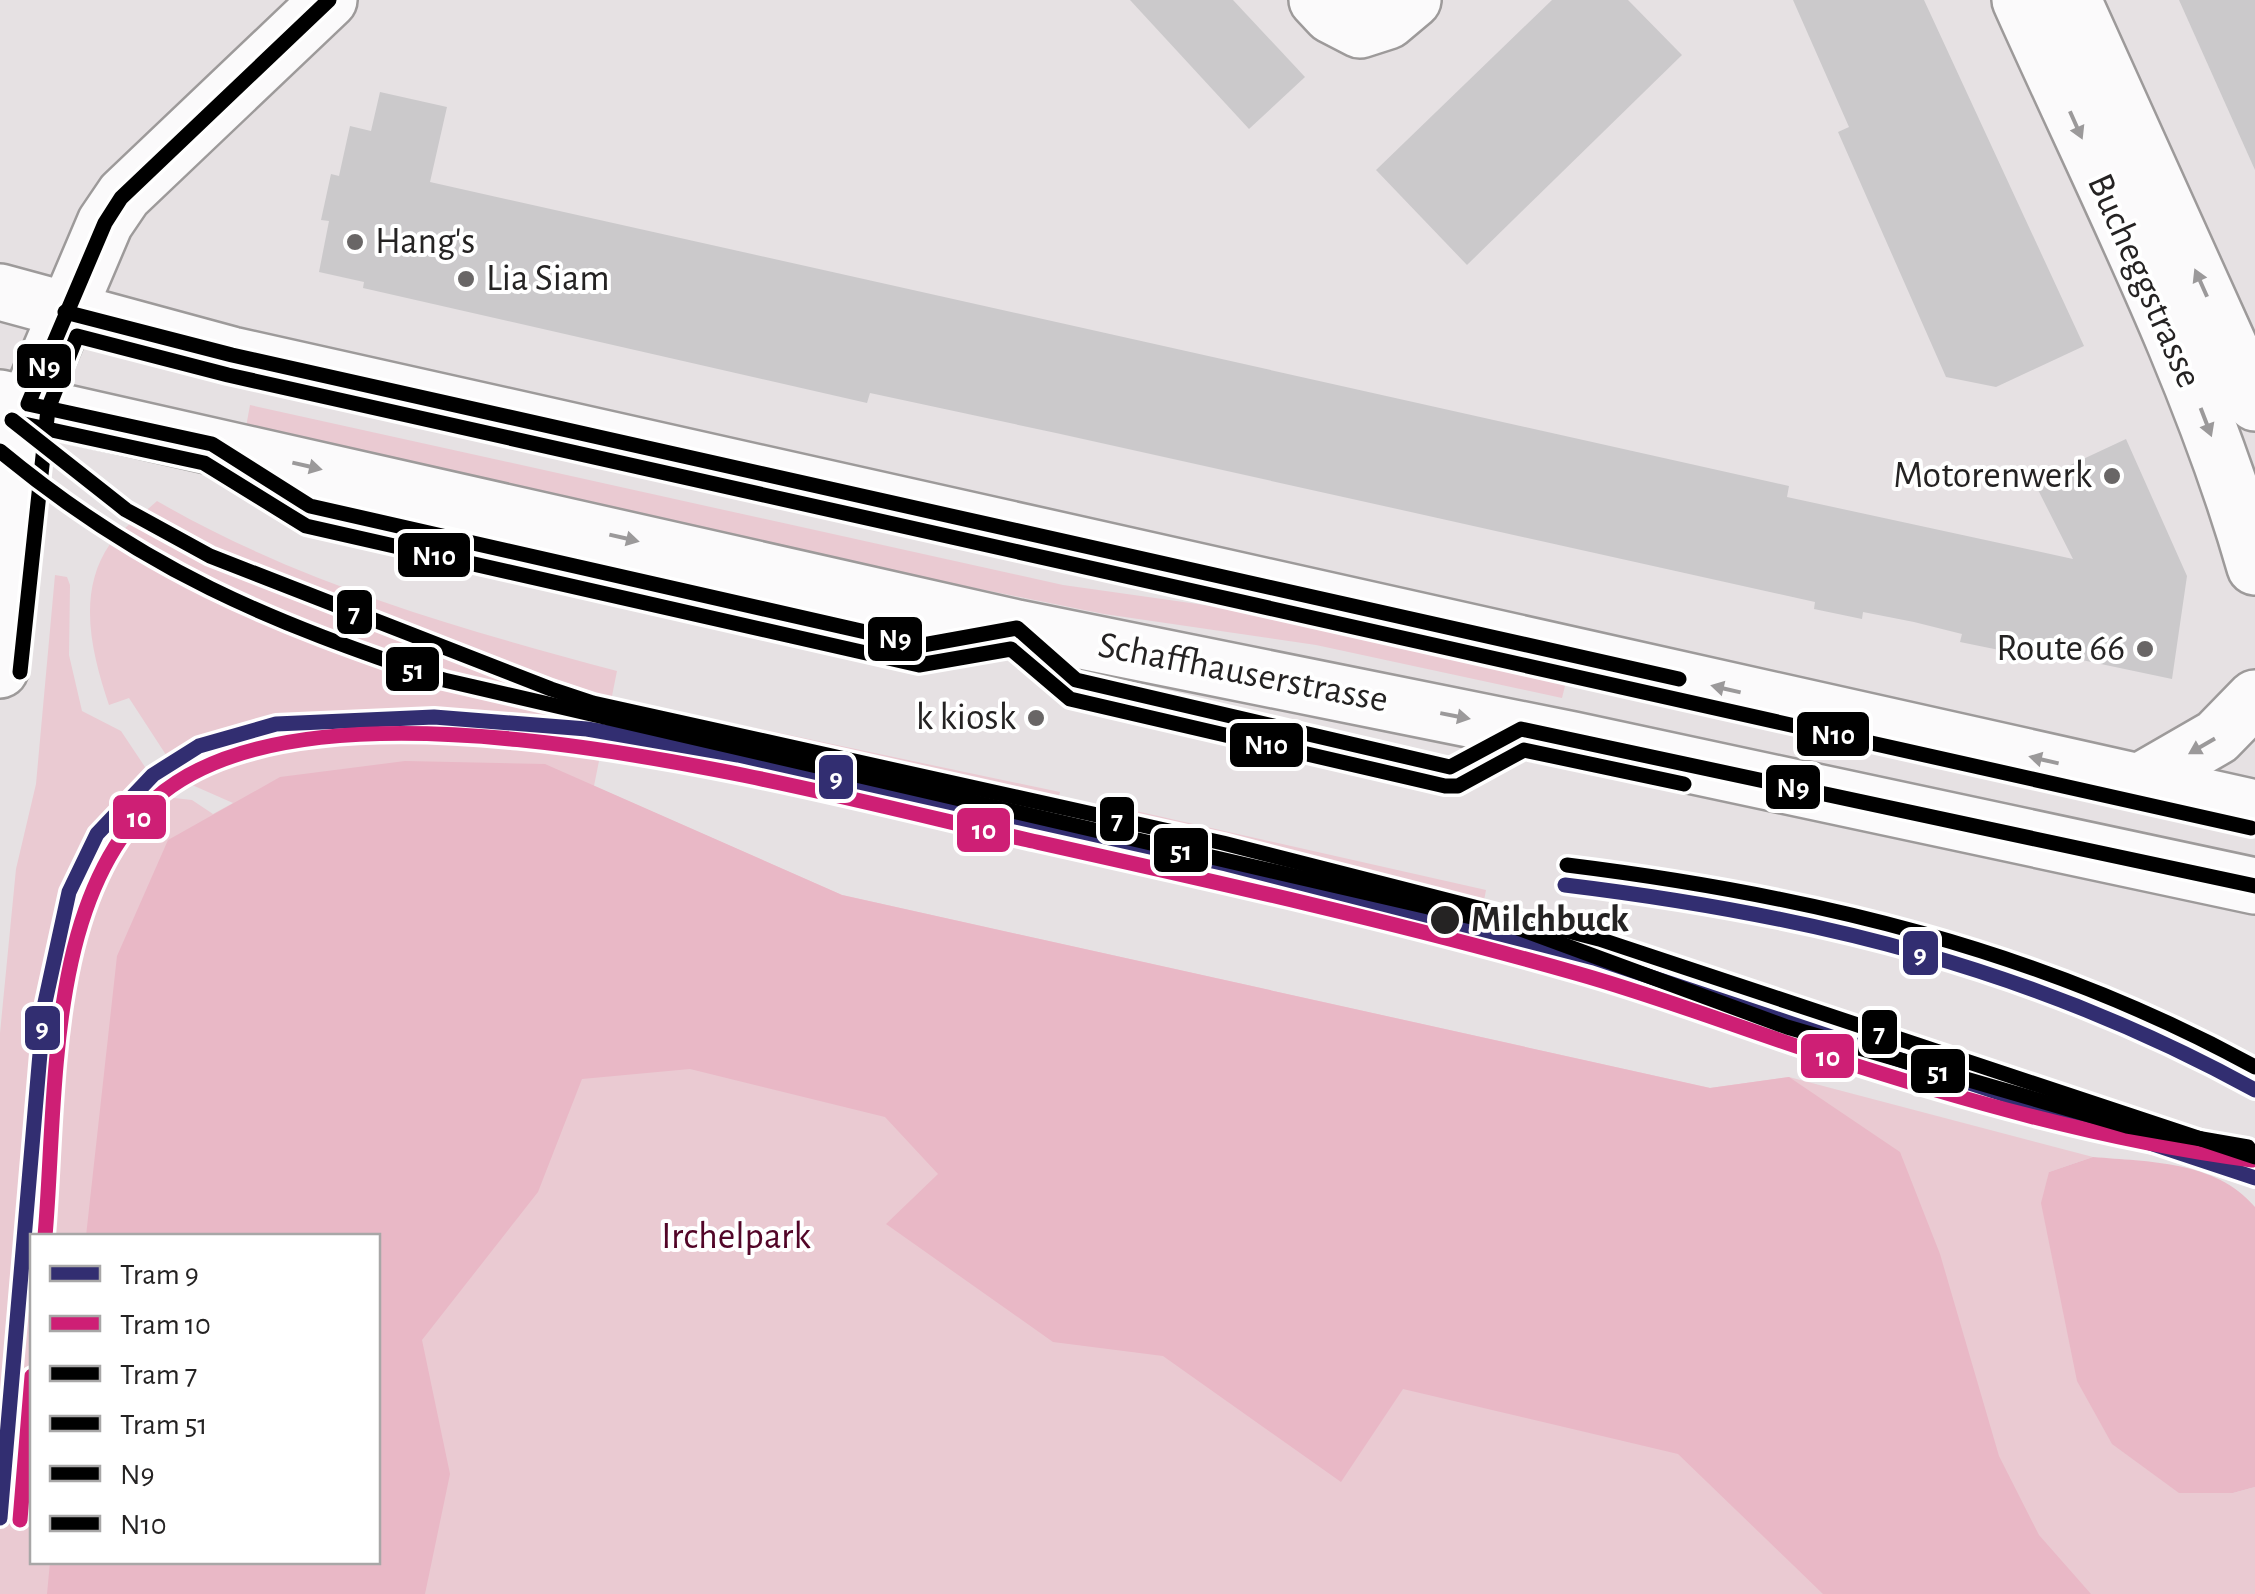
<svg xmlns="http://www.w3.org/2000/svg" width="2255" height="1594" font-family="'Alegreya Sans',sans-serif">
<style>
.green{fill:#eacad2;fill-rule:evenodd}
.forest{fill:#e9b8c6}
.building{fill:#cbc9cb}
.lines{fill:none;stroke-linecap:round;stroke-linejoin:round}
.minor-casing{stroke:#9d9a9a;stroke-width:60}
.tertiary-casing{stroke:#9d9a9a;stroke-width:60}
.primary-casing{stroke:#9d9a9a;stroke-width:60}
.minor{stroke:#fbfafb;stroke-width:55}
.tertiary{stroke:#fbfafb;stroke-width:55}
.primary{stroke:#fbfafb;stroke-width:55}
.bus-1-casing{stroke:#fff;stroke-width:22}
.bus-2-casing{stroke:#fff;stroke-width:22}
.bus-1{stroke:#000;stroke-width:15}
.bus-2{stroke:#000;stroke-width:15}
.tram-1-casing{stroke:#fff;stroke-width:22}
.tram-2-casing{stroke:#fff;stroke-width:22}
.tram-3-casing{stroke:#fff;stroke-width:22}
.tram-4-casing{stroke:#fff;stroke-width:22}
.tram-1{stroke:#322e71;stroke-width:15}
.tram-2{stroke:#ce1f75;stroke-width:15}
.tram-3{stroke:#000;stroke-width:15}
.tram-4{stroke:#000;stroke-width:15}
.oneway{fill:#9b999a}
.poi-dot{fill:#696666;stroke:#fff;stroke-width:4}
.stop-dot{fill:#252323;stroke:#fff;stroke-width:4}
.labels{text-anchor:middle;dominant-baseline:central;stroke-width:8;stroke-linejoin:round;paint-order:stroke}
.poi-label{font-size:38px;fill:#252323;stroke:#fff;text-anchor:end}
.street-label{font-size:38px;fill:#252323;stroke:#fff}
.stop-label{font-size:38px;font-weight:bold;fill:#252323;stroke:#fff;text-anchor:start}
.park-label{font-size:38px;fill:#520527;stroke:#fff}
.line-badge{stroke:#fff;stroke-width:4}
.badge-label{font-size:28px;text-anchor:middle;font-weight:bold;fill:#fff}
</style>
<rect width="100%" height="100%" fill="#e6e1e3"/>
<g class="green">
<polygon points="250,405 1063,585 1282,616 1567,678 1562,698 1316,645 1104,614 935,580 246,427"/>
<path d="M157,501C301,584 457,628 617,671L594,786L842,895L1710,1088L1789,1077L2093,1157L2049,1172L2233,1493L2255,1487V1594H0V1033L16,869L36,784L55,575L67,577L70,585L69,655L82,711L121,731L165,797L192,800L213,814L233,803L183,781L129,698L109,705C92,654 76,593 110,544C122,528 142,515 157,501ZM32,1236H378V1562H32Z"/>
<polygon points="670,710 1060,792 1055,811 690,731 667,722"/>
<polygon points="1096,802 1486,890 1482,911 1092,819"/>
</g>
<g class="forest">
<polygon points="405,761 545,764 842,895 1710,1088 1789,1077 1900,1152 1940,1254 1999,1456 2039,1535 2091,1594 1823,1594 1678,1454 1403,1389 1341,1482 1163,1356 1053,1342 886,1224 938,1174 885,1117 690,1069 582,1079 538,1192 422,1340 450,1474 425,1594 47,1594 50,1562 378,1562 378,1236 86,1236 117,956 168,840 280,777"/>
<path d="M2093,1157C2148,1162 2215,1160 2255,1207V1487L2233,1493H2179L2112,1444L2077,1381L2041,1203L2049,1172Z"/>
</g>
<g class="building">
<polygon points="1130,0 1233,0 1305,77 1249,129"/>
<polygon points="1552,0 1628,0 1682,55 1467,265 1376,170"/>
<polygon points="1793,0 1924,0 2084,346 1996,387 1946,377 1838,132 1849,127"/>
<polygon points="2179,0 2255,0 2255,170"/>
<polygon points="380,92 447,107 430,182 1789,486 1787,497 2073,559 2034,482 2126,439 2187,576 2172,679 2010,645 2009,652 1960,642 1962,634 1914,622 1863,612 1862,619 1814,609 1815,602 1056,433 870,393 867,403 363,288 364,282 319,272 329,221 321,220 331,174 339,176 350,126 371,131"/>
</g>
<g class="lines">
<g class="minor-casing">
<polyline id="minor" points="1317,0 1331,15 1360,30 1388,21 1413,0"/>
</g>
<g class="tertiary-casing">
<g id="tertiary">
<polyline points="0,292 232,355 2255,808"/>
<polyline points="0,398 1017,628 1573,740 2255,886"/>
<polyline points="0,670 28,404 105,223 124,195 329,0"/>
<polyline points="2139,782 2217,737 2255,698"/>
</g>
</g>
<g class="primary-casing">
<g id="primary">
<path d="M2020,0C2103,186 2199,371 2255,567"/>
<polyline points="2073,0 2255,403"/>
</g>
</g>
<use href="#minor" class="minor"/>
<use href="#tertiary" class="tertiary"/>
<use href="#primary" class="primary"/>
<g class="bus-1-casing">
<g id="bus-1">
<polyline points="329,0 121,198 105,223 28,404 212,444 310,506 923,645 1017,628 1076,680 1450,767 1521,729 2255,886"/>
<polyline points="65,312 232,355 1679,679"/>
</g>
</g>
<g class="bus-2-casing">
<g id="bus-2">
<polyline points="24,424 204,463 306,526 919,665 1011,649 1070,699 1445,786 1458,786 1524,750 1684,784"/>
<polyline points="20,672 48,409 77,336 228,375 2251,828"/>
</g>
</g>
<use href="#bus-1" class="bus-1"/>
<use href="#bus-2" class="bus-2"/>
<g class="tram-1-casing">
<g id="tram-1">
<path d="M1565,885C1813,915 2035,969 2255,1090"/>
<polyline points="0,1518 44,1007 69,892 97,834 153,775 199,746 276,724 434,717 587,729 738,755 1226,864 1594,958 2255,1178"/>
</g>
</g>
<g class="tram-2-casing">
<g id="tram-2">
<path d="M45,1236C57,1101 45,898 155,799C322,650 825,795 1028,840C1212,881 1397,922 1579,974C1660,997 1738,1027 1817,1053C1958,1099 2105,1141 2252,1160"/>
<polyline points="20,1520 32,1376"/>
</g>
</g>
<g class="tram-3-casing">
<g id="tram-3">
<polyline points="12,420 126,510 210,556 551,689 593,703 1223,843 1599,939 2255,1157"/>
<path d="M1567,865C1809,895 2040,949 2255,1067"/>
</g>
</g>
<g class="tram-4-casing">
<path id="tram-4" d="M0,451C145,571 268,621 444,680L1515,927L1787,1027L2127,1126L2248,1147"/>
</g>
<use href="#tram-1" class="tram-1"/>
<use href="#tram-2" class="tram-2"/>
<use href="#tram-3" class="tram-3"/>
<use href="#tram-4" class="tram-4"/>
</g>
<defs><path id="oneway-solid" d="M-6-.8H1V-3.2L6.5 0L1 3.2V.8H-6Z" transform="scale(2.5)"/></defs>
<g class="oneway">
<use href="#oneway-solid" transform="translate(2076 125) rotate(66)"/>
<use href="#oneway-solid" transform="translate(2201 283) rotate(-114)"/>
<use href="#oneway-solid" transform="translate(2206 422) rotate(69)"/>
<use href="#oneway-solid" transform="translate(307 466) rotate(13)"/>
<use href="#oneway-solid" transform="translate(624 538) rotate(13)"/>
<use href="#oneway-solid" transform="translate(1726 689) rotate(-167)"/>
<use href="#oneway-solid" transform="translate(1455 716) rotate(11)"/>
<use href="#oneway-solid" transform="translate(2202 746) rotate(150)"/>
<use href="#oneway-solid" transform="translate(2044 760) rotate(-167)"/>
</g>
<g class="poi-dot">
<circle cx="355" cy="242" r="10"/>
<circle cx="466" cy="279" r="10"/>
<circle cx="2112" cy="476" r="10"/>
<circle cx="2145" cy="649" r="10"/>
<circle cx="1036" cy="718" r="10"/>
</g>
<circle class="stop-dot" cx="1445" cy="920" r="16"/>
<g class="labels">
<g class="poi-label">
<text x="375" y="242" text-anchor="start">Hang's</text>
<text x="486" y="279" text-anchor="start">Lia Siam</text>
<text x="2092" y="476">Motorenwerk</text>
<text x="2125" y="649">Route 66</text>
<text x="1016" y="718">k kiosk</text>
</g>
<g class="street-label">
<text transform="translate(2144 281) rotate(66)">Bucheggstrasse</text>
<text transform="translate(1243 673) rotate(11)">Schaffhauserstrasse</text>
</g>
<g class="stop-label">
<text x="1471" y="920">Milchbuck</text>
</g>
<g class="park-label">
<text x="736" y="1237">Irchelpark</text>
</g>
</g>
<g class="line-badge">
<rect x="15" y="342" width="58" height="48" rx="10" fill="#000"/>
<rect x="396" y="531" width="76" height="48" rx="10" fill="#000"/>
<rect x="335" y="588" width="39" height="48" rx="10" fill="#000"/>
<rect x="866" y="615" width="58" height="48" rx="10" fill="#000"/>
<rect x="384" y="645" width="57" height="48" rx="10" fill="#000"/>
<rect x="1795" y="710" width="76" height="48" rx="10" fill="#000"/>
<rect x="1228" y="721" width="77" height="48" rx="10" fill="#000"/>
<rect x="817" y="753" width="38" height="48" rx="10" fill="#322e71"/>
<rect x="1764" y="763" width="58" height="48" rx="10" fill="#000"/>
<rect x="111" y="793" width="57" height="48" rx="10" fill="#ce1f75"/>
<rect x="1098" y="795" width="38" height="48" rx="10" fill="#000"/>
<rect x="955" y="806" width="57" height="48" rx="10" fill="#ce1f75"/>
<rect x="1152" y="826" width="58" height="48" rx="10" fill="#000"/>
<rect x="1901" y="929" width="39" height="48" rx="10" fill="#322e71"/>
<rect x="23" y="1004" width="39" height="48" rx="10" fill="#322e71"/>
<rect x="1860" y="1008" width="39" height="48" rx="10" fill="#000"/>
<rect x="1799" y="1032" width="57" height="48" rx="10" fill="#ce1f75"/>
<rect x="1909" y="1047" width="58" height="48" rx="10" fill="#000"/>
</g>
<g class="badge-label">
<text x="44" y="376">N9</text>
<text x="434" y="565">N10</text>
<text x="354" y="622">7</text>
<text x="895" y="648">N9</text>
<text x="413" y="679">51</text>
<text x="1833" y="744">N10</text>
<text x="1266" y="754">N10</text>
<text x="836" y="787">9</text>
<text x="1793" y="797">N9</text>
<text x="139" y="827">10</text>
<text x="1117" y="829">7</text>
<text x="984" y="839">10</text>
<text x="1181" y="860">51</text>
<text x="1920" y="963">9</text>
<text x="42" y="1037">9</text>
<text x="1879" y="1042">7</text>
<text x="1828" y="1066">10</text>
<text x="1938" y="1081">51</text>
</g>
<rect x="30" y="1234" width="350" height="330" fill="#ffffff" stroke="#a8a7a7" stroke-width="2.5"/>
<rect x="50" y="1266" width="50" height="15" fill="#322e71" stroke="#a8a7a7" stroke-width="2.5"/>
<text x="120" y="1284" font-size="30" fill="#252323">Tram 9</text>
<rect x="50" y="1316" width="50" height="15" fill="#ce1f75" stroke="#a8a7a7" stroke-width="2.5"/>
<text x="120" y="1334" font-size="30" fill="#252323">Tram 10</text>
<rect x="50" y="1366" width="50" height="15" fill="#000000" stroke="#a8a7a7" stroke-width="2.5"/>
<text x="120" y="1384" font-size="30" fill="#252323">Tram 7</text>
<rect x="50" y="1416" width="50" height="15" fill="#000000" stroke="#a8a7a7" stroke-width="2.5"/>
<text x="120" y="1434" font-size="30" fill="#252323">Tram 51</text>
<rect x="50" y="1466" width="50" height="15" fill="#000000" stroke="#a8a7a7" stroke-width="2.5"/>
<text x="120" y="1484" font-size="30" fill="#252323">N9</text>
<rect x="50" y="1516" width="50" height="15" fill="#000000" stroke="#a8a7a7" stroke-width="2.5"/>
<text x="120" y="1534" font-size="30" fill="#252323">N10</text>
</svg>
